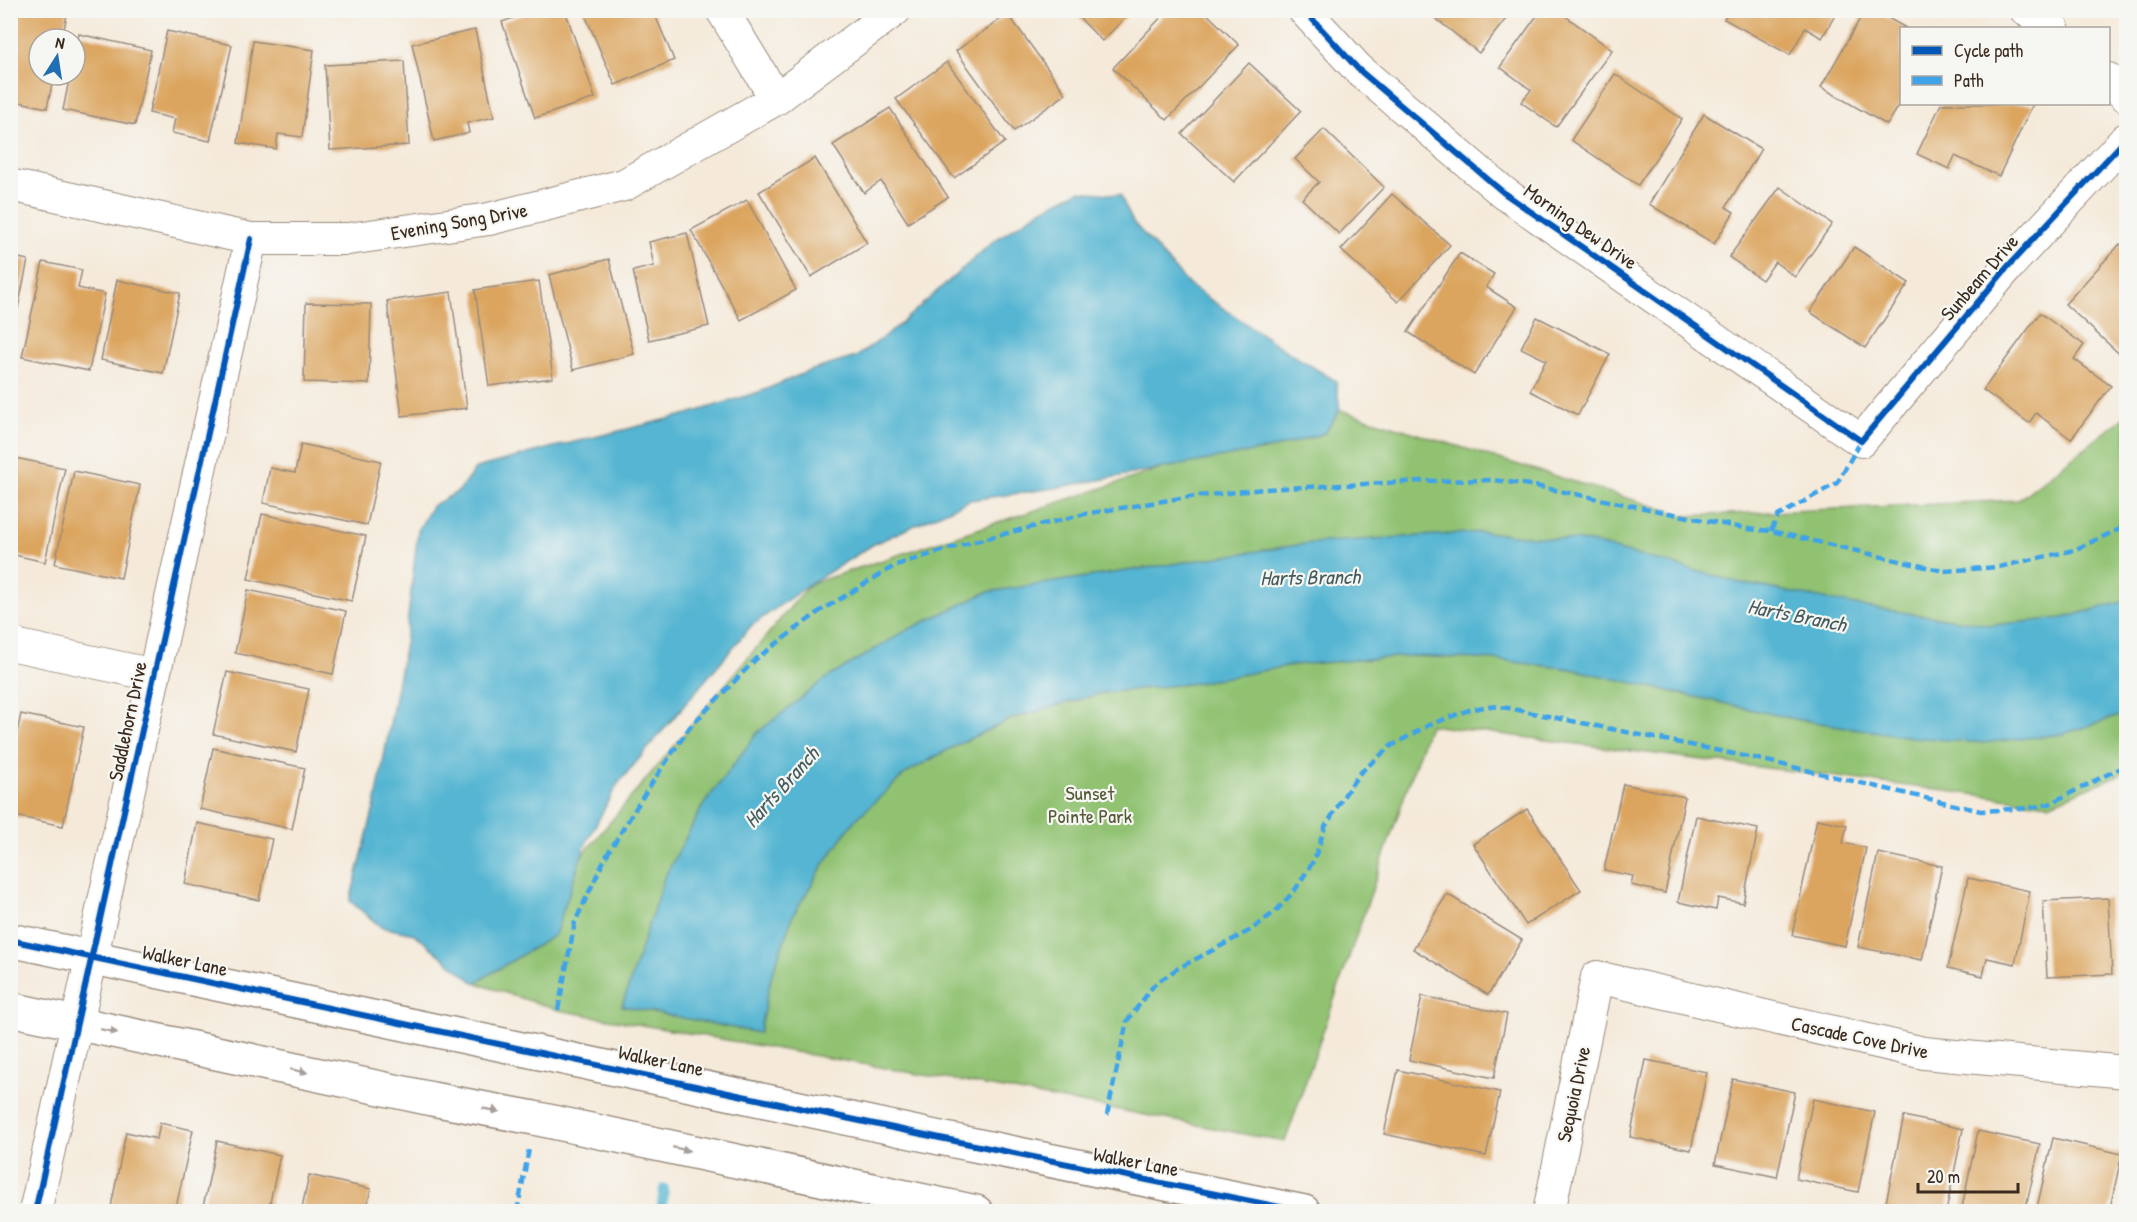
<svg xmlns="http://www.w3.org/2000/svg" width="2137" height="1222" font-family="'Patrick Hand',sans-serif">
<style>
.green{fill:#91c272;stroke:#667648;stroke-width:1.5}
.water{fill:#54b5d2;stroke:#487078;stroke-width:1.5}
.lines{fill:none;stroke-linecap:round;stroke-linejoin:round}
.stream{stroke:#54b5d2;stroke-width:10}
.building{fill:#dba55f}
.minor-casing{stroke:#988a7c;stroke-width:34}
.tertiary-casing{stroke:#988a7c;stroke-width:36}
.minor{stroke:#fff;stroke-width:32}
.tertiary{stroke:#fff;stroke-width:33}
.quiet{stroke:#3fa3ea;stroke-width:4.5;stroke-dasharray:9 4.5;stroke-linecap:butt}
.cycleway-casing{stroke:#f6f6f2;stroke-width:10}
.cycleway{stroke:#0057b8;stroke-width:6}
.oneway{fill:#a79f9a}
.labels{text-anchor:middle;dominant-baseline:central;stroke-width:4.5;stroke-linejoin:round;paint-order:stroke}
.street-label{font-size:20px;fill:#3b2a1e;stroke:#f6f6f2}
.park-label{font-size:20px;fill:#555837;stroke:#f6f6f2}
.water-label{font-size:21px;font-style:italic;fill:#445b5d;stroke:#f6f6f2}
</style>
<rect width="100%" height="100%" fill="#f6f6f2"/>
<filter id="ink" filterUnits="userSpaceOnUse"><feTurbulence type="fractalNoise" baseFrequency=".0167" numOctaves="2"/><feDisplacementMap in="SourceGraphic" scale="12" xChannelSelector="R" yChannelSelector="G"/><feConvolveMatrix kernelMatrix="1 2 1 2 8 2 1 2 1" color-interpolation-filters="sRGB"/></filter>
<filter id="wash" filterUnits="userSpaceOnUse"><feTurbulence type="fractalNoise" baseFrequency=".008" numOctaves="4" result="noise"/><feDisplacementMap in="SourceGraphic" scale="24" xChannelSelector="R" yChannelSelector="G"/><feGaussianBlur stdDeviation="1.35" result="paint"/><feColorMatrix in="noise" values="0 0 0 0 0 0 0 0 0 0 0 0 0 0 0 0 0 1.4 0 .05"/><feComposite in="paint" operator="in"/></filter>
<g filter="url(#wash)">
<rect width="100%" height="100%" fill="#f5eada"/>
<polygon class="green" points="1340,410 1686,516 2018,500 2126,416 2126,772 2049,804 1429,725 1285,1142 1109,1108 558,1010 475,983 810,584"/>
<g class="water">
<polygon points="1079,191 1120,195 1133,222 1189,285 1288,352 1336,381 1340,410 1325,433 1279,447 1055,488 970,500 874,544 810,584 751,626 617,785 585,845 555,935 475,983 414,934 381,927 350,901 376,800 405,643 418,531 432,506 459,491 476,468 546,449 688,414 762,391 809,371 856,357 891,332 995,240 1043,209"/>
<polygon points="1483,532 1589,542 1737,582 1866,607 1992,625 2063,618 2126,601 2126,714 2063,734 1983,743 1911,737 1794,719 1571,669 1497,660 1411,656 1293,665 1196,683 1102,693 1013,718 955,746 906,773 854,821 822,867 792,917 771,978 759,1033 622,1006 664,878 704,804 757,733 825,679 907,630 987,592 1311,543"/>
</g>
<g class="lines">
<polyline class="stream" points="661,1212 664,1189"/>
</g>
<g id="blocks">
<g class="building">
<polygon points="10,10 68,10 62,39 39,39 39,75 54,75 47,108 10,100"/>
<polygon points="536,10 565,10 595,98 535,118 502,22"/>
<polygon points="583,10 653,10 674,60 615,85"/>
<polygon points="1072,10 1133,10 1102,41"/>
<polygon points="1168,10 1203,10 1239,45 1167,120 1113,68"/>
<polygon points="1425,10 1513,10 1479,53"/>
<polygon points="1541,10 1557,10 1612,50 1556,127 1521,102 1531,90 1500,67"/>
<polygon points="1729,10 1838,10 1822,38 1805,28 1790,55 1724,19"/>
<polygon points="1865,10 1874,10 1906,28 1902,28 1902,101 1887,125 1821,87"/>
<polygon points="1008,14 1066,94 1014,131 956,51"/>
<polygon points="475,30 494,117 467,123 469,133 434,141 412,44"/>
<polygon points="167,31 232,45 210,141 172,133 175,119 149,113"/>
<polygon points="79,34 151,50 135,125 63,110 70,75 75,75 75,52"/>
<polygon points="253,41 314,50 302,137 278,134 276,149 238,143"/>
<polygon points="404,61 409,145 330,150 325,65"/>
<polygon points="947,62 1005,142 954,178 896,99"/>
<polygon points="1249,63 1301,111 1234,182 1182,134"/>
<polygon points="1615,74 1682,119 1638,185 1571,140"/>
<polygon points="1941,104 2033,104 1999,176 1955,156 1949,169 1917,154"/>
<polygon points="890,108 948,197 908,223 881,181 864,193 833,145"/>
<polygon points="1704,114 1761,149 1726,207 1734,212 1714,244 1649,204"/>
<polygon points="1324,129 1384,187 1339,234 1302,199 1319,182 1295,159"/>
<polygon points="815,158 867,243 811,277 759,192"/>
<polygon points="1780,187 1832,224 1795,277 1775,262 1762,280 1729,257"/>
<polygon points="1392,194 1450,245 1398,302 1341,250"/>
<polygon points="747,200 796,290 741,320 691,230"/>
<polygon points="687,233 709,326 649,340 633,271 654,266 649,242"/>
<polygon points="2120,244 2126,251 2126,360 2065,304"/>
<polygon points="1854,247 1909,283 1865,348 1810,312"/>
<polygon points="1460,253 1494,274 1486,287 1517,307 1474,375 1408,332"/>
<polygon points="10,256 28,260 12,337 10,337"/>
<polygon points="609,259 634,354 573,370 549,275"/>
<polygon points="43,262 82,270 78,288 105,294 89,371 22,357"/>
<polygon points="117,280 180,293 163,373 101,360"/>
<polygon points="539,281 553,378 489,386 475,290"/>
<polygon points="451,292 467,408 402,416 387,301"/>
<polygon points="306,303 371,304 369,384 304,382"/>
<polygon points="2040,313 2084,345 2074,359 2111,386 2071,439 2036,413 2029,423 1983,390"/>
<polygon points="1537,317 1610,354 1578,415 1530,391 1546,360 1521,348"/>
<polygon points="301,444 381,461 367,525 263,503 270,468 295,473"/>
<polygon points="10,457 65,468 45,562 10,554"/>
<polygon points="74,471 140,485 121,578 55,564"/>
<polygon points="262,514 366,536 352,601 248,579"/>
<polygon points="248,590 346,611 333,674 235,653"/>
<polygon points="227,672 309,689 296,752 213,734"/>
<polygon points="21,714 84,727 63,826 10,815 10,765"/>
<polygon points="213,748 305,768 292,829 200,809"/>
<polygon points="1623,784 1685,797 1665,893 1631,885 1633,876 1604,870"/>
<polygon points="1527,809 1581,890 1526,925 1473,844"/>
<polygon points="1696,816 1758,829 1743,903 1718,898 1716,910 1678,902"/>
<polygon points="1817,819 1847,825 1843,843 1866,848 1845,946 1792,935"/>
<polygon points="197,823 272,839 259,900 185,884"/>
<polygon points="1878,853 1942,866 1922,960 1858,947"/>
<polygon points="1968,878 2030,891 2015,964 1987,958 1983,976 1948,968"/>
<polygon points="1447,894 1522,940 1488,995 1413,949"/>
<polygon points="2108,898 2112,974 2047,977 2043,901"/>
<polygon points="1422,996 1507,1014 1494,1078 1409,1060"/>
<polygon points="1646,1060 1707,1072 1691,1150 1630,1137"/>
<polygon points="1398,1070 1500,1092 1486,1156 1384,1134"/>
<polygon points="1733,1079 1795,1092 1777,1177 1715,1164"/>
<polygon points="1813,1099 1875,1112 1858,1192 1796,1179"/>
<polygon points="1904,1116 1963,1129 1946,1212 1884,1212"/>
<polygon points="160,1123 193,1130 175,1212 110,1212 126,1132 157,1139"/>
<polygon points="1978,1131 2040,1144 2025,1212 1961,1212"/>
<polygon points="2053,1138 2122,1154 2109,1212 2036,1212"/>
<polygon points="217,1141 280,1155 268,1212 202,1212"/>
<polygon points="309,1175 371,1189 366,1212 301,1212"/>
</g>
</g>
</g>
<g filter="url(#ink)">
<use href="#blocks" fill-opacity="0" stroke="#988a7c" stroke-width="1.5"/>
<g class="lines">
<g class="minor-casing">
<g id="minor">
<polyline points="722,10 776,99"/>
<polyline points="1304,10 1358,69 1504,193 1861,441 2010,264 2126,139"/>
<polyline points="2026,10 2053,28"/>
<polyline points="2108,79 2126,96"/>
<polyline points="10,185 251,239 348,239 489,219 624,185 776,99 895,10"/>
<polyline points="10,644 154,675"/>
<polyline points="35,1212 251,239"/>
<polyline points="1549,1212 1597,977 1924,1053 2126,1072"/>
</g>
</g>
<g class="tertiary-casing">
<g id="tertiary">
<polyline points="10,940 940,1138 1304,1212"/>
<polyline points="10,1009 432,1099 534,1118 976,1212"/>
</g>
</g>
<use href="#minor" class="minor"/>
<use href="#tertiary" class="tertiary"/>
<g class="quiet">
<polyline points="1771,531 1778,516 1837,483 1861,441"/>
<polyline points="558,1010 575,922 605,858 647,790 690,727 756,659 820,611 896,565 975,541 1085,514 1181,498 1264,489 1425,481 1494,480 1530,485 1748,529 1771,531 1943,571 1999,567 2074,550 2126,526"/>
<polyline points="1107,1115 1127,1021 1154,985 1175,970 1251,930 1276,911 1295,890 1314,860 1325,827 1347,791 1360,773 1391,746 1429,725 1469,710 1489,706 1508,708 1754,758 1981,811 2029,808 2049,804 2126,765"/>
<polyline points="517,1212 529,1149"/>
</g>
<g class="cycleway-casing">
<g id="cycleway">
<polyline points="1304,10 1358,69 1504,193 1861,441 2010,264 2126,139"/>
<polyline points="10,940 940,1138 1304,1212"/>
<polyline points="35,1212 251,239"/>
</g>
</g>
<use href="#cycleway" class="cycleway"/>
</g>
<defs><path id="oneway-solid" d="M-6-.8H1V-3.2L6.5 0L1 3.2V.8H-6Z" transform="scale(1.5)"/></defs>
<g class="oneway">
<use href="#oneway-solid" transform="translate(109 1031) rotate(12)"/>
<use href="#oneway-solid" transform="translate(299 1071) rotate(12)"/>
<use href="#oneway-solid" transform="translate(491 1110) rotate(10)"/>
<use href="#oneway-solid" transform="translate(681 1149) rotate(12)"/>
</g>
</g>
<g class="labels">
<g class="street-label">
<text transform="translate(459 221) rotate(-10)">Evening Song Drive</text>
<text transform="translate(1581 226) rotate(35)">Morning Dew Drive</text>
<text transform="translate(1979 277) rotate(-49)">Sunbeam Drive</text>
<text transform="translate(127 721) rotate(-78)">Saddlehorn Drive</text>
<text transform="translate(185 960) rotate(12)">Walker Lane</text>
<text transform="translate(1860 1037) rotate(12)">Cascade Cove Drive</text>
<text transform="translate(661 1060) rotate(12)">Walker Lane</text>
<text transform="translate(1573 1094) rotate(-78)">Sequoia Drive</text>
<text transform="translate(1136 1161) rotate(11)">Walker Lane</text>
</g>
<g class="park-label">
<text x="1090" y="792">Sunset<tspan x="1090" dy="23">Pointe Park</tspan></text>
</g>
<g class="water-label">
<text transform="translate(1310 577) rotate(-1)">Harts Branch</text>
<text transform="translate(1797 615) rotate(11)">Harts Branch</text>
<text transform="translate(781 787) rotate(-48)">Harts Branch</text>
</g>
</g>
<rect width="2137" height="1222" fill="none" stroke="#f6f6f2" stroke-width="36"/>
<rect x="1900" y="27" width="210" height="78" fill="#f6f6f2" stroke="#aba49d" stroke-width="1.5"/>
<rect x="1912" y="46" width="30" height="9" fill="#0057b8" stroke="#aba49d" stroke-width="1.5"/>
<text x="1954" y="57" font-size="18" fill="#3b2a1e">Cycle path</text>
<rect x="1912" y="76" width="30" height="9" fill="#3fa3ea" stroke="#aba49d" stroke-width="1.5"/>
<text x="1954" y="87" font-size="18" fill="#3b2a1e">Path</text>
<g transform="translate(57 57) rotate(12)"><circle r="28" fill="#f6f6f2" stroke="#aba49d" stroke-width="1.5"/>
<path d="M0-4.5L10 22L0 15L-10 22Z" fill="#1f6fb2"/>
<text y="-9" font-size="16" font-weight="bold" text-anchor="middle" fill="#3b2a1e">N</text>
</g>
<path d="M1918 1183v9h100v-9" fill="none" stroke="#3b2a1e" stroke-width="3"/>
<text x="1927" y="1183" font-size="18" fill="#3b2a1e" stroke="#f6f6f2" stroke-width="4.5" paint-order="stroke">20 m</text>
</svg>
